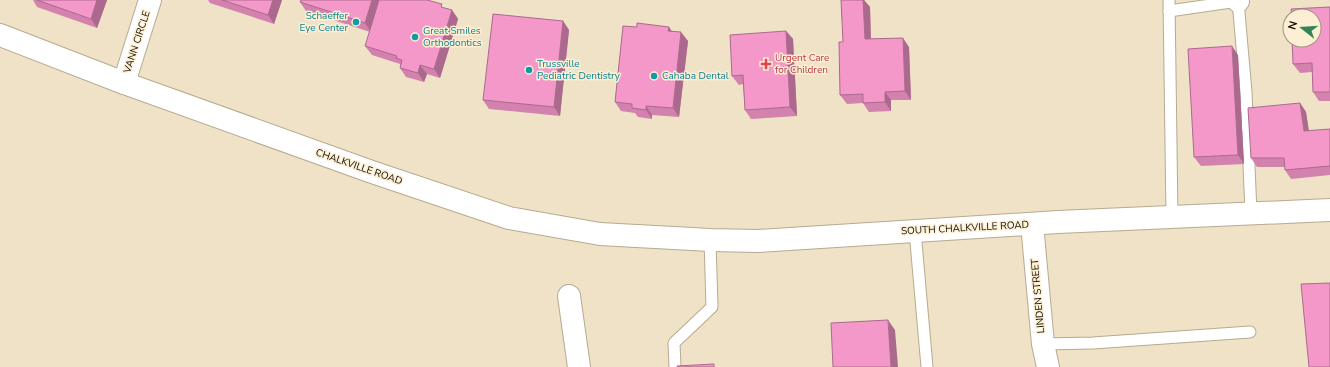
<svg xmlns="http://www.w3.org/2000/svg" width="1330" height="367" font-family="'Nunito Sans',sans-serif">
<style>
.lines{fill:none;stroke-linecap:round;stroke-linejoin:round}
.lane-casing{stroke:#b6aa90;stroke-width:13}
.street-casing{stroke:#b6aa90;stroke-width:24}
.secondary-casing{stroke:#b6aa90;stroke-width:24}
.lane{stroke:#fff;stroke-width:11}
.street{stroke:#fff;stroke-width:22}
.secondary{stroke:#fff;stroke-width:22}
.wall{fill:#d282ad}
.shaded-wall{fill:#ab6a8d}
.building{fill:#f497c9;stroke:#ab6a8d}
.culture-dot{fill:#0f9aa8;stroke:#fdefd4;stroke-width:1.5}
.health-dot{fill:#e0444e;stroke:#fdefd4;stroke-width:1.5}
.labels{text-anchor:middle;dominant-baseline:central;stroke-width:3;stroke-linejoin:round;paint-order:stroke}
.culture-label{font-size:10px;fill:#0d838f;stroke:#fdefd4;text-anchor:start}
.street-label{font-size:10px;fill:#130e05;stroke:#fdefd4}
.health-label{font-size:10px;fill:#be3a42;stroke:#fdefd4;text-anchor:start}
</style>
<rect width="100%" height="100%" fill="#efe2c7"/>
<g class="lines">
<g class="lane-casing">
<g id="lane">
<polyline points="1169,0 1172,217"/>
<polyline points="1242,0 1238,1 1246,92 1251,214"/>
<polyline points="1169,11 1238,1"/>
<polyline points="915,231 927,367"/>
<polyline points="1043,344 1093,343 1250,332"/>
<polyline points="675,367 674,343 712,307 710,240"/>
</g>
</g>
<g class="street-casing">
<g id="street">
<polyline points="1238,0 1238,1"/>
<polyline points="124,83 150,0"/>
<polyline points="1032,224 1043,344 1048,367"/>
<polyline points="569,296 579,367"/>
</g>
</g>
<g class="secondary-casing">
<polyline id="secondary" points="0,35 124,83 372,172 509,218 600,234 710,240 758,241 1058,222 1330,210"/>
</g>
<use href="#lane" class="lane"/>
<use href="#street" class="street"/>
<use href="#secondary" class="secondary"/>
</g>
<g class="wall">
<polygon points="33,0 107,0 97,28 37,7"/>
<polygon points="208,0 282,0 274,24 210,3"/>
<polygon points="841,0 864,0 870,7 871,39 909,47 911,100 891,100 891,111 869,112 863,103 847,104 840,95 843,42"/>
<polygon points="300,2 445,8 452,10 458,19 440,78 427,74 424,82 406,77 400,68 400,64 372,55 365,46 370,32 306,11"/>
<polygon points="1330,7 1330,101 1319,101 1313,92 1312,72 1300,73 1293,64"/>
<polygon points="563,21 569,30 560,116 489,109 483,100"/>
<polygon points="672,31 688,41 679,117 652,115 652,119 638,117 635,113 621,111 615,102"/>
<polygon points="786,31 793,39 797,116 751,119 745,110 743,84 739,85 732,76"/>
<polygon points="1238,55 1244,164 1201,166 1194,157"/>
<polygon points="1300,103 1306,112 1309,131 1330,129 1330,175 1291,179 1285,170 1285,167 1257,167 1251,158"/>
</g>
<g class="shaded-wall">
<polygon points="97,0 107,0 97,28 91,19"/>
<polygon points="273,0 282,0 274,24 268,15"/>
<polygon points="372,0 381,0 371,32 365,23"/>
<polygon points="863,0 864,0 870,7 871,48 865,39"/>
<polygon points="452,10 458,19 440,78 434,69"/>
<polygon points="563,21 569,30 560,116 554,107"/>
<polygon points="669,27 675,36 668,31"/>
<polygon points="786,31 793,39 797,116 790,107"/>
<polygon points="681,32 688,41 679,117 673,108"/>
<polygon points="903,38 909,47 911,100 905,91"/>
<polygon points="1232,46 1238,55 1244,164 1238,155"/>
<polygon points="420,65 427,74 424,82 418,73"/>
<polygon points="885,92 891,100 891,111 885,102"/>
<polygon points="1300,103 1306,112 1310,140 1304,131"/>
<polygon points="646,106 652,115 652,119 646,110"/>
<polygon points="888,320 895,330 898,367 891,367"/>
</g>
<g class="building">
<polygon points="37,0 97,0 91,19"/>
<polygon points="222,0 273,0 268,15"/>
<polygon points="301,0 372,0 365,23 300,2"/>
<polygon points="379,0 427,0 442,4 441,7 452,10 434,69 420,65 418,73 400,68 402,60 396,58 397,56 365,46"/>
<polygon points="841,0 863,0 865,39 903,38 905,91 885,92 885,102 863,103 863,94 840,95 839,42 843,42"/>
<polygon points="1330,7 1330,92 1313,92 1312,63 1293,64 1292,40 1314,40 1314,16 1292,16 1291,9"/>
<polygon points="493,14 563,21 554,107 483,100"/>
<polygon points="637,23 669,27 668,31 681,32 673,108 646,106 646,110 632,108 632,104 615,102 623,26 637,27"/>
<polygon points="786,31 790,107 745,110 743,75 732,76 730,35"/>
<polygon points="1232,46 1238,155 1194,157 1188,49"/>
<polygon points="1300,103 1304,131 1330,129 1330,166 1285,170 1284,158 1251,158 1248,108"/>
<polygon points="1330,283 1330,367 1309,367 1301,284"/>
<polygon points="888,320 891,367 833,367 831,323"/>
<polygon points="714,364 714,367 677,367 677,366"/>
</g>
<g class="culture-dot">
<circle cx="356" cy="22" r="4"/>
<circle cx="415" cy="37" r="4"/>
<circle cx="529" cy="70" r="4"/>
<circle cx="654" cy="76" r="4"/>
</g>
<path class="health-dot" d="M764 58h4v4h4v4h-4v4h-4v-4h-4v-4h4z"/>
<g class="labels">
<g class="culture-label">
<text x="348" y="16" text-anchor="end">Schaeffer<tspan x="348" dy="12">Eye Center</tspan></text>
<text x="423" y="31">Great Smiles<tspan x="423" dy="12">Orthodontics</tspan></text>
<text x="537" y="64">Trussville<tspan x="537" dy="12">Pediatric Dentistry</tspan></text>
<text x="662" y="76">Cahaba Dental</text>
</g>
<g class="street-label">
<text transform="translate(137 42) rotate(-72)">VANN CIRCLE</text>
<text transform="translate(359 167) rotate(19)">CHALKVILLE ROAD</text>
<text transform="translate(965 228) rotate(-3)">SOUTH CHALKVILLE ROAD</text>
<text transform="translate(1038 296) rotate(-95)">LINDEN STREET</text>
</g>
<g class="health-label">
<text x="775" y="58">Urgent Care<tspan x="775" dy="12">for Children</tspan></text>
</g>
</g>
<g transform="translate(1302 28) rotate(287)"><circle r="19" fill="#fdefd4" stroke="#9f9581"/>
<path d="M0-3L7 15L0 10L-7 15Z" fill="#348556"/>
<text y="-6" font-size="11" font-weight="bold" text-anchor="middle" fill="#130e05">N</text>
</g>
</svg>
